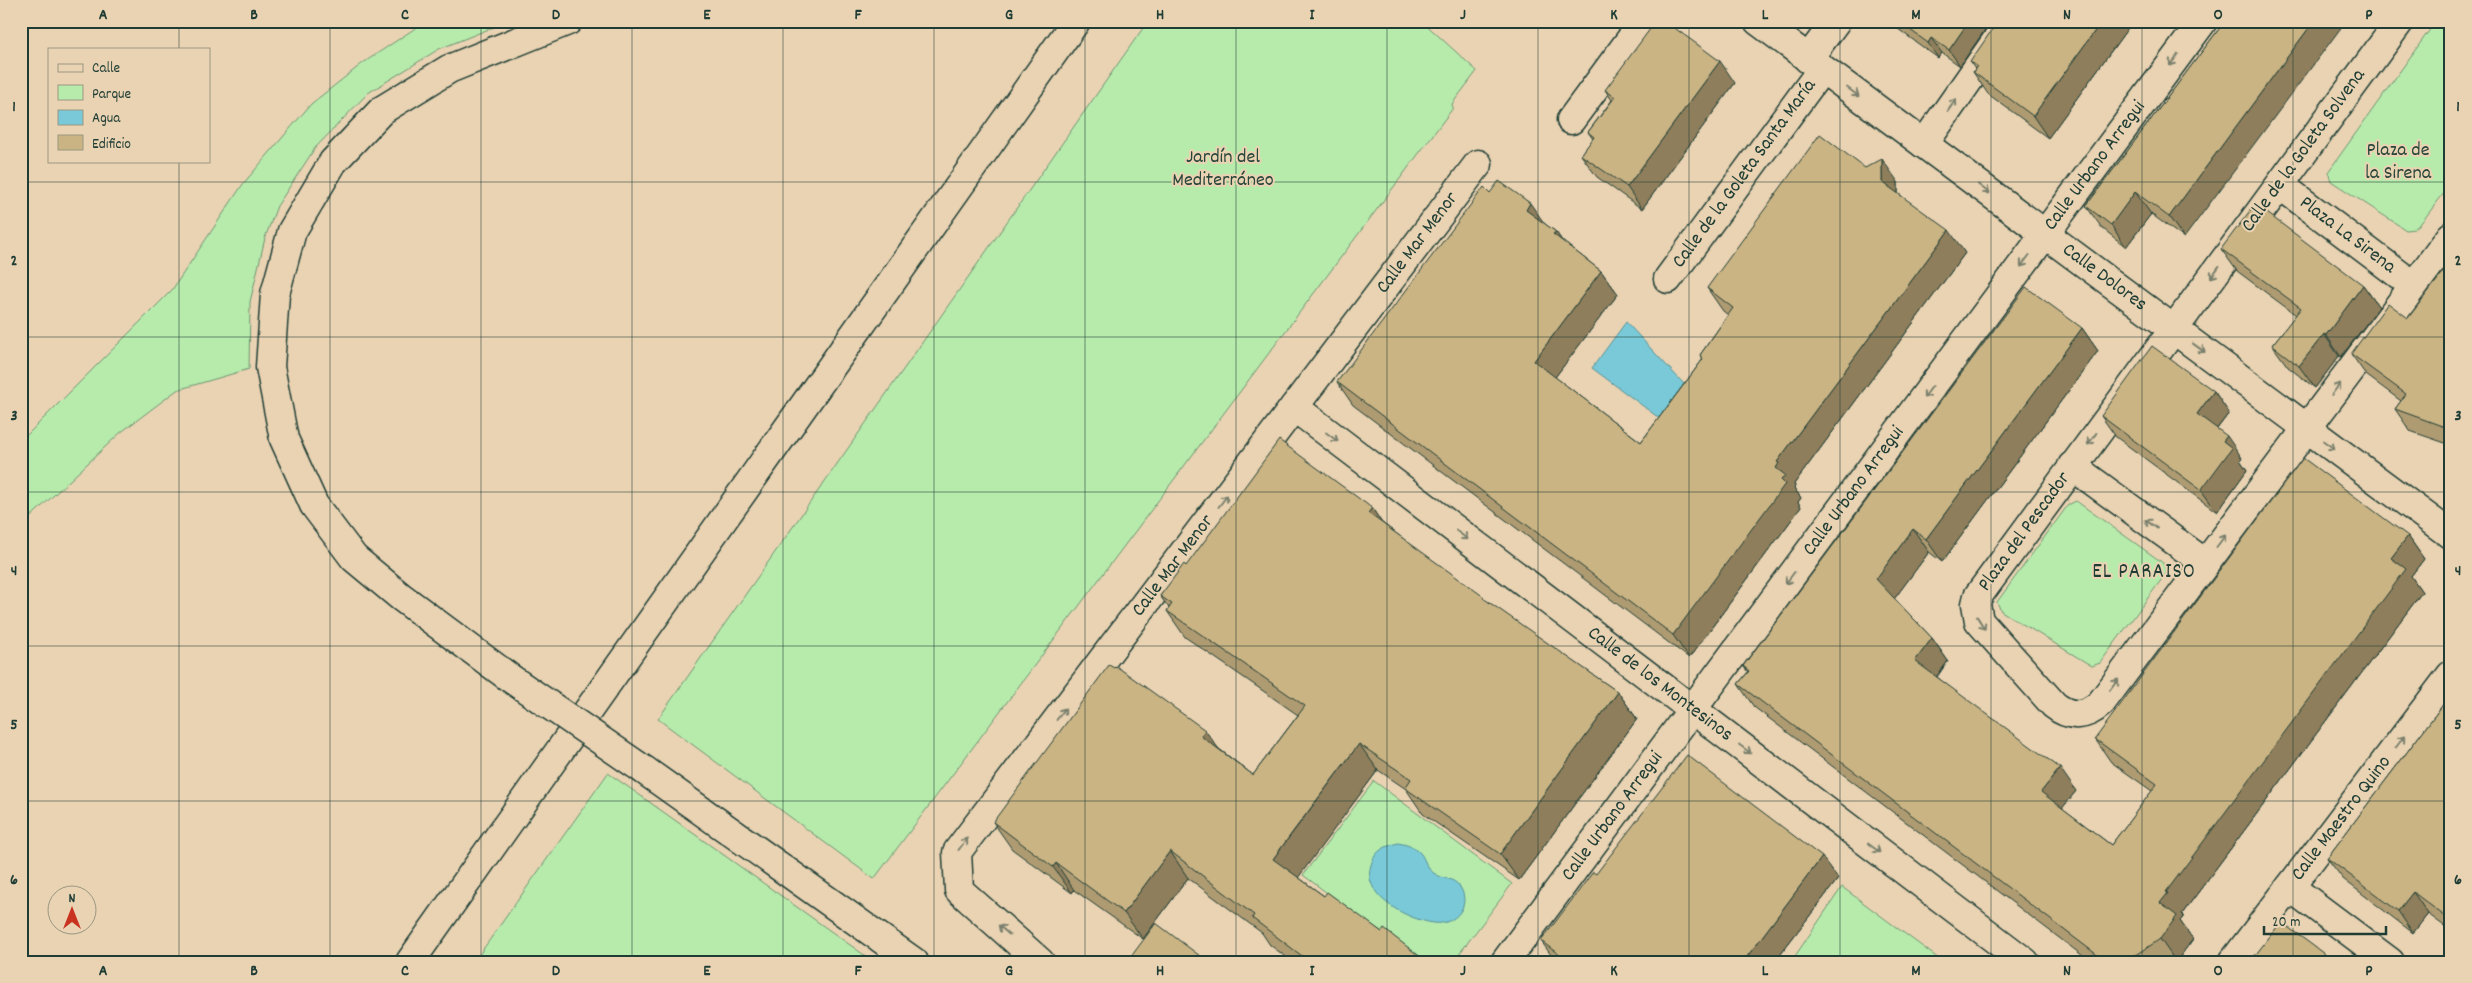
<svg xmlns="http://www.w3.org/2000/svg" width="2472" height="983" font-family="Dekko,sans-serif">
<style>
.green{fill:#b7ebac;stroke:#6b9470}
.water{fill:#7ac9d8;stroke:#569196}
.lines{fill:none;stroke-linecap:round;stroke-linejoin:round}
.minor-casing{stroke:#1f3d34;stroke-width:31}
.highway-casing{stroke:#1f3d34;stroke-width:31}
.minor{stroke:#ead3b3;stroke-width:28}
.highway{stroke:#ead3b3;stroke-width:28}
.minor-bridge-casing{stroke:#1f3d34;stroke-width:31;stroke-linecap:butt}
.minor-bridge{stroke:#ead3b3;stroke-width:28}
.wall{fill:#af9b72;stroke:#1f3d34}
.shaded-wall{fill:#8e7e5c;stroke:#1f3d34}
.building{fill:#cbb484;stroke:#1f3d34}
.oneway{stroke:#7a806d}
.grid{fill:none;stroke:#1f3d34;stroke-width:1;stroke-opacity:0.55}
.labels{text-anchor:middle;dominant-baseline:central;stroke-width:4;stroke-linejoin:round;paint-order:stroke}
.street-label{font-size:20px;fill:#1f3d34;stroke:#ead3b3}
.park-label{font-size:20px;fill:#27463a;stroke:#ead3b3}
.neighbourhood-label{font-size:21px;letter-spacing:1px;fill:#1f3d34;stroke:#ead3b3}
.neatline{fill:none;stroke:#1f3d34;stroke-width:2}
.grid-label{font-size:16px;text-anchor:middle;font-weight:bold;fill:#1f3d34}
</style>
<rect width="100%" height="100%" fill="#ead3b3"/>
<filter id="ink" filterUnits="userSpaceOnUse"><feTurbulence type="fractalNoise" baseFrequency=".02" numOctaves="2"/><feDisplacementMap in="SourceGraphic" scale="10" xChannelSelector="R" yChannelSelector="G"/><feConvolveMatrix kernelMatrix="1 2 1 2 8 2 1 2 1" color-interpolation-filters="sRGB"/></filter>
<g filter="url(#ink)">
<g class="green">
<polygon points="426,21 509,21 439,49 368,93 315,148 277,206 265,238 250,302 249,369 177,390 120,433 21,526 21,441 172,290 243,184 311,104 363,63"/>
<polygon points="1148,21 1422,21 1477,71 1452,104 1453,108 874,879 658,719"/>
<polygon points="2436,21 2451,21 2451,184 2421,223 2414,229 2406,230 2331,181 2328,172"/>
<polygon points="2076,501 2163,563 2167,572 2100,663 2092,666 2001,611 1997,602 2068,505"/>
<polygon points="608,773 631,789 874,962 474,962"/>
<polygon points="1374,781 1512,884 1453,962 1420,962 1303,875"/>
<polygon points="1842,887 1943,962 1791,962"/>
</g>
<g class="water">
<polygon points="1626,322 1684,384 1659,418 1592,368"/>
<path d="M1398,843C1432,849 1418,865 1437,875C1445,880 1453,877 1460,887C1472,905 1455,926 1434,923C1409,920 1358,896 1372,862C1376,850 1386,846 1398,843Z"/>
</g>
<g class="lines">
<g class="minor-casing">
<g id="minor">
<path id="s1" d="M1758,21L2451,535"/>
<path d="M2400,21L1978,596L1976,604L1979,621L2054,705C2070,718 2086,717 2101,703L2451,236"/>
<polyline points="1808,59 1836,21"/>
<polyline points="1571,120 1644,21"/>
<polyline points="1924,144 2010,21"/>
<path id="s2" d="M2280,185L2413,285"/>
<path id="s3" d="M1668,279L1822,69"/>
<path id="s4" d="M1294,407L2025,962"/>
<polyline points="2072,466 2205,563"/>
<polyline points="510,678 401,597 354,558 314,505 284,439 270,367 275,294 292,231 333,162 382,110 449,69 568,21"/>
<polyline points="644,770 914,962"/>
<polyline points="2290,887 2390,962"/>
<path id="s5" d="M1040,962L959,890L957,852L1478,164"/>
<path id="s6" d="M1505,962L2203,21"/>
<path id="s7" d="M2233,962L2451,675"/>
</g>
</g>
<g class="highway-casing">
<polyline id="highway" points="410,962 1076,21"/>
</g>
<use href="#minor" class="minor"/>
<use href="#highway" class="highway"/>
<g class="minor-bridge-casing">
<polyline id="minor-bridge" points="510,678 644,770"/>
</g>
<use href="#minor-bridge" class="minor-bridge"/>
</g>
<g class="wall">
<polygon points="1887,21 1987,21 1989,24 1960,66 1942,53 1938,58"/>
<polygon points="2010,21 2133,21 2048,138 1988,94 1973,72 1975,69 1970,62 2007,26"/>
<polygon points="2225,21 2184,238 2151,214 2126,247 2102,228 2086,206"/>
<polygon points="1735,83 1642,209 1597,177 1581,155 1593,139 1588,132 1612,100 1605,90"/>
<polygon points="1865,168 1898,182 1898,193 1965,253 1794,484 1795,486 1794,488 1801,498 1798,502 1801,507 1689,658 1353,405 1337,382 1490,193 1545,224 1556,232 1562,241 1601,271 1618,294 1555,377 1641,442 1703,359 1700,355 1728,315 1723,311 1707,288"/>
<polygon points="2221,249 2363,285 2379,307 2341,357 2339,356 2315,388 2288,367 2272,345 2296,315 2237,271"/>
<polygon points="2451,262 2451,445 2410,431 2395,409 2401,401 2366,375 2351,354 2408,318"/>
<polygon points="2082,328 2098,351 1942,562 1929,552 1894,599 1932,638 1948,661 1937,677 2076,791 2062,808 2111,845 2152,791 2111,762 2095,739 2408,536 2424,559 2411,576 2422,592 2182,914 2184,916 2180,921 2193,939 2176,962 2091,962 1754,707 1738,684 1748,672 1743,666"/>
<polygon points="2214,391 2229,413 2217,429 2242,458 2240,460 2247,470 2217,512 2116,437 2101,416"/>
<polygon points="1372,508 1381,522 1487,602 1618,692 1637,719 1519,880 1423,814 1406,789 1378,770 1298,877 1324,896 1382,932 1422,958 1424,962 1293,962 1270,945 1262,933 1188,878 1143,939 1074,890 1072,893 1012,849 993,822 1218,748 1253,775 1298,715 1185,637 1167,611 1169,608 1160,596 1186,566"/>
<polygon points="2451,694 2451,931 2428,914 2413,933 2343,879 2327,858"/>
<polygon points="1596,874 1838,879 1774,962 1556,962 1541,941"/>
</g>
<g class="shaded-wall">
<polygon points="1969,21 1987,21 1989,24 1960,66 1949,50"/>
<polygon points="2102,21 2133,21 2048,138 2033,116"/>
<polygon points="2314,21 2346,21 2184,238 2169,217"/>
<polygon points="1931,38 1942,53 1938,58 1928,43"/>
<polygon points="1720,61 1735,83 1642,209 1627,187"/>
<polygon points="1882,159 1898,182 1898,205 1882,182"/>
<polygon points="2135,192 2151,214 2126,247 2111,225"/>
<polygon points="1530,203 1547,227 1526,210"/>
<polygon points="1949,230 1965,253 1794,484 1795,486 1794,488 1801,498 1798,502 1801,507 1689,658 1673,635 1781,480 1776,468 1777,462"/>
<polygon points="1556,232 1572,255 1553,234"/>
<polygon points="1601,271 1618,294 1550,384 1534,361"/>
<polygon points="2363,285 2379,307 2341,357 2326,335"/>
<polygon points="2082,328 2098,351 1942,562 1926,539"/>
<polygon points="2324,334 2339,356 2315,388 2299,366"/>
<polygon points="2214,391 2229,413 2212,435 2197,414"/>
<polygon points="2227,436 2242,458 2240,460 2247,470 2217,512 2201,490 2223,441"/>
<polygon points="1372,508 1390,535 1368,513"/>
<polygon points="1913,529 1929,552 1892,602 1876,579"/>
<polygon points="2408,536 2424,559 2411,576 2422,592 2182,914 2184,916 2180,921 2193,939 2176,962 2160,939 2160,903 2166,892 2391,558"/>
<polygon points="1932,638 1948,661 1931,684 1915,661"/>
<polygon points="1618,692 1637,719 1519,880 1500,854"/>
<polygon points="1205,730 1224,756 1201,736"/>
<polygon points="1359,744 1378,770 1292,886 1273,859"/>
<polygon points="2060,768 2076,791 2057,815 2041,792"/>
<polygon points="1170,851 1188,878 1143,939 1124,913"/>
<polygon points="1822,857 1838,879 1774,962 1743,962"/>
<polygon points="1056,863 1074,890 1072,893 1053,867"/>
<polygon points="2413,892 2428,914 2413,933 2398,911"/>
<polygon points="1422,958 1424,962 1419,962"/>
</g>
<g class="building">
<polygon points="1656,21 1665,21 1720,61 1627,187 1581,155 1594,137 1588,132 1615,97 1605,90"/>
<polygon points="1898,21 1969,21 1949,50 1931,38 1928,43"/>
<polygon points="1998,21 2007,26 2010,21 2102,21 2033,116 1973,72 1977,66 1970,62"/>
<polygon points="2225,21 2314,21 2169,217 2135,192 2111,225 2086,206"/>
<polygon points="1820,134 1865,168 1882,159 1882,182 1949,230 1777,462 1779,463 1776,468 1785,475 1781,480 1785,484 1673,635 1337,382 1484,187 1490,193 1499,181 1530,203 1526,210 1556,232 1553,234 1601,271 1534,361 1641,442 1703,359 1700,355 1733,308 1707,288"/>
<polygon points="2255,204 2363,285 2326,335 2324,334 2299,366 2272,345 2301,308 2221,249"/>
<polygon points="2451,262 2451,426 2442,426 2395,409 2406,394 2351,354 2388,303 2408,318"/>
<polygon points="2026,287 2082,328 1926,539 1913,529 1876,579 1932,638 1915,661 2060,768 2041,792 2111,845 2157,784 2095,739 2303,458 2408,536 2391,558 2406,569 2166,892 2168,893 2160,903 2177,916 2160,939 2138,954 2123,959 2100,957 1738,684 1749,671 1743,666"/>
<polygon points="2152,346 2214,391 2197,414 2227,436 2223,441 2232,448 2201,490 2101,416"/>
<polygon points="1279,440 1372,508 1368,513 1484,597 1483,598 1618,692 1500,854 1405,788 1411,779 1359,744 1295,829 1273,859 1324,896 1327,892 1382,932 1384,929 1422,958 1419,962 1310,962 1252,918 1254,915 1170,851 1124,913 1056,863 1053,867 993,822 1109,665 1114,668 1116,666 1205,730 1201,736 1253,775 1305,706 1167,611 1172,604 1160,596 1184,564 1186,566"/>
<polygon points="2451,694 2451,921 2413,892 2398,911 2327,858"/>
<polygon points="1687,755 1822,857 1743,962 1569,962 1541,941 1593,872 1596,874"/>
<polygon points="2281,922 2335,962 2250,962"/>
<polygon points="1156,923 1208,962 1127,962"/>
</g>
<defs><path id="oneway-shaft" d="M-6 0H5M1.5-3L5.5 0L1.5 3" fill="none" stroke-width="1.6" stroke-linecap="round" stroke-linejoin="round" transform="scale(1.25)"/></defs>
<g class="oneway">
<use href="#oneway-shaft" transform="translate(2174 60) rotate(127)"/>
<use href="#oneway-shaft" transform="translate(1853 92) rotate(37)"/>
<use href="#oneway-shaft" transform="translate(1952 105) rotate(-55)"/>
<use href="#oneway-shaft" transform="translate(1984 189) rotate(37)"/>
<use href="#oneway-shaft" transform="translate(2025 261) rotate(127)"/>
<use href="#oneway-shaft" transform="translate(2215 272) rotate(126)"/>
<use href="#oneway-shaft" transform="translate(2199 348) rotate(36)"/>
<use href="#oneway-shaft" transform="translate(2336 389) rotate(-53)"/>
<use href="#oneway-shaft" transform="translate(1928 392) rotate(127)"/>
<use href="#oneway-shaft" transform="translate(1332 437) rotate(37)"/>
<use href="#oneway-shaft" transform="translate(2092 439) rotate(126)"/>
<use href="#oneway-shaft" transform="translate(2329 445) rotate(37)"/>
<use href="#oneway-shaft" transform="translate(1223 501) rotate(-53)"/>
<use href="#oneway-shaft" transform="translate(2151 524) rotate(-144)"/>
<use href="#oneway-shaft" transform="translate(1462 535) rotate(37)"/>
<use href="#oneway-shaft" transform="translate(2221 541) rotate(-53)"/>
<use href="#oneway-shaft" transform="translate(1790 578) rotate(127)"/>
<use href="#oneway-shaft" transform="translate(1981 623) rotate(58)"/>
<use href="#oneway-shaft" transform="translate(2114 685) rotate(-53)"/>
<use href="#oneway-shaft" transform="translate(1061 714) rotate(-53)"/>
<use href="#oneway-shaft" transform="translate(2400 742) rotate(-53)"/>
<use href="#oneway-shaft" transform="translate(1745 749) rotate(37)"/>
<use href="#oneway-shaft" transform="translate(963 844) rotate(-53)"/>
<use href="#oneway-shaft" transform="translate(1874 848) rotate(37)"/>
<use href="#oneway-shaft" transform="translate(1004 930) rotate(-139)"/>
</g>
</g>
<path class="grid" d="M179,21V49M330,21V962M481,21V962M632,21V962M783,21V962M934,21V962M1085,21V962M1236,21V962M1387,21V962M1538,21V962M1689,21V962M1840,21V962M1991,21V962M2142,21V962M2293,21V962M179,161V962M21,182H2451M21,337H2451M21,492H2451M21,646H2451M21,801H2451"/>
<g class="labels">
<g class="street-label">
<text transform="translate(2304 151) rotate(-54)">Calle de la Goleta Solvena</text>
<text stroke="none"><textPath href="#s6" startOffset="991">Calle Urbano Arregui</textPath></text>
<text stroke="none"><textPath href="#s3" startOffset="130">Calle de la Goleta Santa María</textPath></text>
<text stroke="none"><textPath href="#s2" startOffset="84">Plaza La Sirena</textPath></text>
<text stroke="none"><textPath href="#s5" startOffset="910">Calle Mar Menor</textPath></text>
<text stroke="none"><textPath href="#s1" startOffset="431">Calle Dolores</textPath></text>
<text stroke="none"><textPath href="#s6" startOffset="586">Calle Urbano Arregui</textPath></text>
<text transform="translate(2025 532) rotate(-54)">Plaza del Pescador</text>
<text stroke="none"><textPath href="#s5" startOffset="505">Calle Mar Menor</textPath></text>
<text stroke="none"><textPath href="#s4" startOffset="459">Calle de los Montesinos</textPath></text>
<text stroke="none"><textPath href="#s6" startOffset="181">Calle Urbano Arregui</textPath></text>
<text stroke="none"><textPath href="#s7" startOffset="180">Calle Maestro Quino</textPath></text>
</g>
<g class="park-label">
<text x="2398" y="151">Plaza de<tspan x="2398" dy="23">la Sirena</tspan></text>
<text x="1223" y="158">Jardín del<tspan x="1223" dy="23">Mediterráneo</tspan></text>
</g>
<g class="neighbourhood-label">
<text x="2144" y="573">EL PARAISO</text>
</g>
</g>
<rect width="2472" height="983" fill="none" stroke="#ead3b3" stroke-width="55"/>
<rect x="48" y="48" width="162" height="115" fill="#ead3b3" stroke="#999780"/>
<rect x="58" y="64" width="25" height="8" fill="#ead3b3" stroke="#999780"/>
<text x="92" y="72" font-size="15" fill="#1f3d34">Calle</text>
<rect x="58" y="85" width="25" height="15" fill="#b7ebac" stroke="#999780"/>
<text x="92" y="98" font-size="15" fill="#1f3d34">Parque</text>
<rect x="58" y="110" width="25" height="15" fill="#7ac9d8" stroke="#999780"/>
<text x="92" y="122" font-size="15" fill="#1f3d34">Agua</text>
<rect x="58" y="135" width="25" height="15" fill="#cbb484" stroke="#999780"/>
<text x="92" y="148" font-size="15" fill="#1f3d34">Edificio</text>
<g transform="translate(72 910)"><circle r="24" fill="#ead3b3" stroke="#999780"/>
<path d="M0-4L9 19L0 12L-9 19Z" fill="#c8321e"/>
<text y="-8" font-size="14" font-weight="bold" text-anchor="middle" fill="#1f3d34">N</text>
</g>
<path d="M2264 926v8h122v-8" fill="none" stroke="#1f3d34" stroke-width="2.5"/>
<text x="2272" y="926" font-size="15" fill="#1f3d34" stroke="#ead3b3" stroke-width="4" paint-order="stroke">20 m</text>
<rect x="28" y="28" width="2416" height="928" class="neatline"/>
<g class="grid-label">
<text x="103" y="19">A</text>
<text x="254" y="19">B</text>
<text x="405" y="19">C</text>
<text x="556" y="19">D</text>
<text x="707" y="19">E</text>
<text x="858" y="19">F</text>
<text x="1009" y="19">G</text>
<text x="1160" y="19">H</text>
<text x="1312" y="19">I</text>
<text x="1463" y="19">J</text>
<text x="1614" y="19">K</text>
<text x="1765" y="19">L</text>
<text x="1916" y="19">M</text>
<text x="2067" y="19">N</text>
<text x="2218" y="19">O</text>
<text x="2369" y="19">P</text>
<text x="14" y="111">1</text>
<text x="2458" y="111">1</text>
<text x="14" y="265">2</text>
<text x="2458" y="265">2</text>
<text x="14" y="420">3</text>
<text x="2458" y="420">3</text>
<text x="14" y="575">4</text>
<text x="2458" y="575">4</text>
<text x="14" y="729">5</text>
<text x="2458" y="729">5</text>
<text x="14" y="884">6</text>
<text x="2458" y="884">6</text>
<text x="103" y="975">A</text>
<text x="254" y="975">B</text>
<text x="405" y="975">C</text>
<text x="556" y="975">D</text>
<text x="707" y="975">E</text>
<text x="858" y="975">F</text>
<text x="1009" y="975">G</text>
<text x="1160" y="975">H</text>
<text x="1312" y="975">I</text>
<text x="1463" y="975">J</text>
<text x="1614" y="975">K</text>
<text x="1765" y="975">L</text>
<text x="1916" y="975">M</text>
<text x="2067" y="975">N</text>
<text x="2218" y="975">O</text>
<text x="2369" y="975">P</text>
</g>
</svg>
